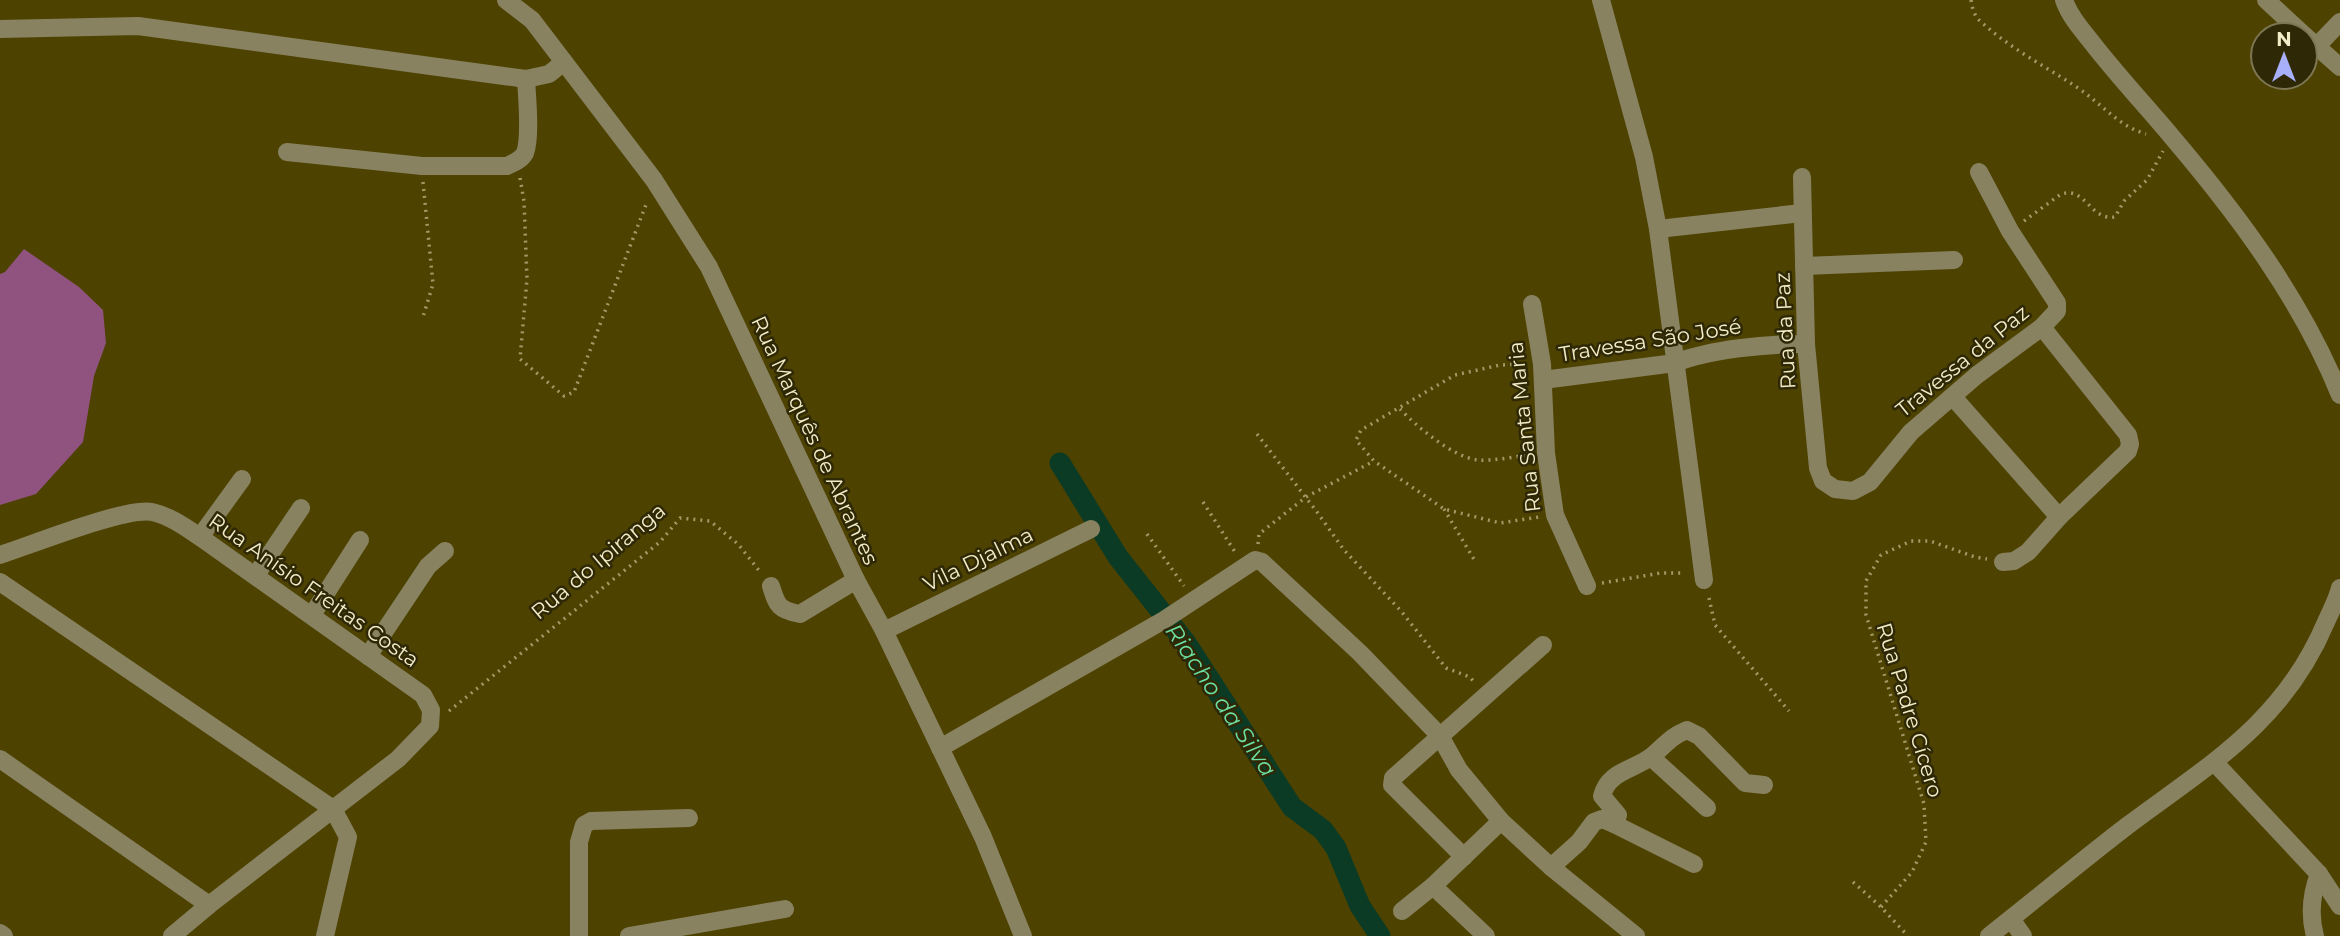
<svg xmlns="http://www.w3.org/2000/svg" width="2340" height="936" font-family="Montserrat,sans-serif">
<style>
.green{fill:#90527e}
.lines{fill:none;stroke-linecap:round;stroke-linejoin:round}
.canal{stroke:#0b3b25;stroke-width:21}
.path{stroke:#a29965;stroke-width:3.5;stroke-dasharray:2 5;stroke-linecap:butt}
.minor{stroke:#888260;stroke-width:18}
.labels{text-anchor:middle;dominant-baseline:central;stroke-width:5;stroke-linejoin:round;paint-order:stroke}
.street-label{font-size:21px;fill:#f3ecc6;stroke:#2f2807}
.water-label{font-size:23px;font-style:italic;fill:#6bdfa3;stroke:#2f2807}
</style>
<rect width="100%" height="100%" fill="#4d4200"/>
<polygon class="green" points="24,249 79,287 103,310 106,343 94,376 83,442 36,494 0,505 0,274 5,272"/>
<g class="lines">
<polyline class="canal" points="1060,463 1118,557 1186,643 1292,807 1323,830 1336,848 1360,906 1380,936"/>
<g class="path">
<path d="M1971,0C1972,7 1974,15 1979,20C2009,48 2045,66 2078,88C2102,104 2118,126 2146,134"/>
<polyline points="520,178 524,201 527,279 520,359 564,396 574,392 647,202"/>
<polyline points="423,182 433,284 423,317"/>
<path d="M2024,221L2061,194C2086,186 2090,221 2115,217L2124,201L2147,180L2163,151"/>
<polyline points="1526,364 1500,365 1455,375 1361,430 1356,440 1374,461 1444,509 1500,523 1539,517"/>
<path d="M1400,409C1416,426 1454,458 1478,460C1494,461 1512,457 1528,455"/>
<polyline points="1257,434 1317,512 1344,550 1401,611 1446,668 1470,677 1474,682"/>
<polyline points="1203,502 1235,552"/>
<polyline points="1444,509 1475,561"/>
<polyline points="1147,534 1184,586"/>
<polyline points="1258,544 1259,534 1306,497 1374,461"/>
<polyline points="1602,583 1661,573 1685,573"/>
<polyline points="1709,598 1715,625 1789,711"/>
<polyline points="449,711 660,542 680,518 710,521 738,544 761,573"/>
<polyline points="1853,882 1881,907 1908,936"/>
<polyline points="1881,907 1912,872 1926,842 1924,804 1866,615 1866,581 1881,555 1911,541 1930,541 1975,557 1987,559"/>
</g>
<g class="minor">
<polyline points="506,0 532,20 654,180 709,267 856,580 884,631 983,837 1023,936"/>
<polyline points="1601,0 1644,157 1658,229 1704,580"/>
<path d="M2064,0C2070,17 2082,30 2093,44C2118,76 2146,106 2172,137C2239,216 2301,299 2340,395"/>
<polyline points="2266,0 2304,35"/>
<polyline points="0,29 138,26 526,79 549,74 564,62"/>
<polyline points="2305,36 2340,67"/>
<polyline points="2316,47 2340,22"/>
<path d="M287,152L422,166H507C514,163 521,160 525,153C531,137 527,97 526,79"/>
<polyline points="1802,177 1806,344 1818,468 1823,481 1835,489 1853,491 1870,482 1911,432 1977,375 2042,327 2057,311 2057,303 2010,231 1979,172"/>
<polyline points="1658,229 1802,213"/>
<polyline points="1804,266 1954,260"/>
<polyline points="1532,304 1542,364 1546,453 1555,515 1587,586"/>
<path d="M1543,380L1675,363C1711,349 1766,344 1806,344"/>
<polyline points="1953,397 2059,517"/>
<polyline points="200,537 242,479"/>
<path d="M0,555C31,545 125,507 152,512C170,516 185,527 200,537L423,695L431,710L430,726L398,759L209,905L172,936"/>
<polyline points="2003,562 2014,561 2028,552 2059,517 2128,451 2130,444 2128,435 2042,327"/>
<polyline points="256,575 301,508"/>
<polyline points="0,582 333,809 348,837 325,936"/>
<path d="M771,586C777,606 779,610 800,614L856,580"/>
<polyline points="312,615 360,540"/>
<polyline points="884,631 1091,529"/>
<polyline points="368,656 428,566 445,551"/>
<polyline points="940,748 1164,620 1255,560 1262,562 1360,653 1440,736 1459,770 1501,821 1551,867 1636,936"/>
<polyline points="1651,757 1707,808"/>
<polyline points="0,759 209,905"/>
<polyline points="2215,763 2319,874 2340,906"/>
<polyline points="1614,824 1694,864"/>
<polyline points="1464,857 1392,785 1393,778 1543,645"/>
<path d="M1551,867L1579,842L1594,822L1602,819L1614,824L1618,815L1602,796C1608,771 1634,770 1652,756C1667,744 1668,738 1687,730L1699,736L1745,783L1764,785"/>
<polyline points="1433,886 1486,936"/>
<polyline points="1402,911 1433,886 1501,821"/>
<polyline points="2011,919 2023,936"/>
<polyline points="0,933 4,936"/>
<polyline points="579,936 579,842 584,825 591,821 689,818"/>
<polyline points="629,936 785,909"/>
<path d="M1989,936C2035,900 2080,862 2127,826C2210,764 2284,722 2326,622C2331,611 2337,600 2340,588"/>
<path d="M2315,936C2309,914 2311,895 2319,874"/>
</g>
</g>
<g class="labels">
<g class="street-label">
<text transform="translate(1785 331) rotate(-93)">Rua da Paz</text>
<text transform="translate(1650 340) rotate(-9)">Travessa São José</text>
<text transform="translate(1962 361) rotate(-39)">Travessa da Paz</text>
<text transform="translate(1524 427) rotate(-96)">Rua Santa Maria</text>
<text transform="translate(815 440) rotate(65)">Rua Marquês de Abrantes</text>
<text transform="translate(978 559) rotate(-26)">Vila Djalma</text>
<text transform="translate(598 561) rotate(-40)">Rua do Ipiranga</text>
<text transform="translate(314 590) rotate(35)">Rua Anísio Freitas Costa</text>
<text transform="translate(1910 710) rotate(73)">Rua Padre Cícero</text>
</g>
<g class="water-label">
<text transform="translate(1221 700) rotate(56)">Riacho da Silva</text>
</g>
</g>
<g transform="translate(2284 56)"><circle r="33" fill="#2f2807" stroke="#7d7653" stroke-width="2"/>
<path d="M0-5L12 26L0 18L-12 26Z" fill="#a8b0fc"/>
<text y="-10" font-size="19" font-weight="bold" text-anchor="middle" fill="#f3ecc6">N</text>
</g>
</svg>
